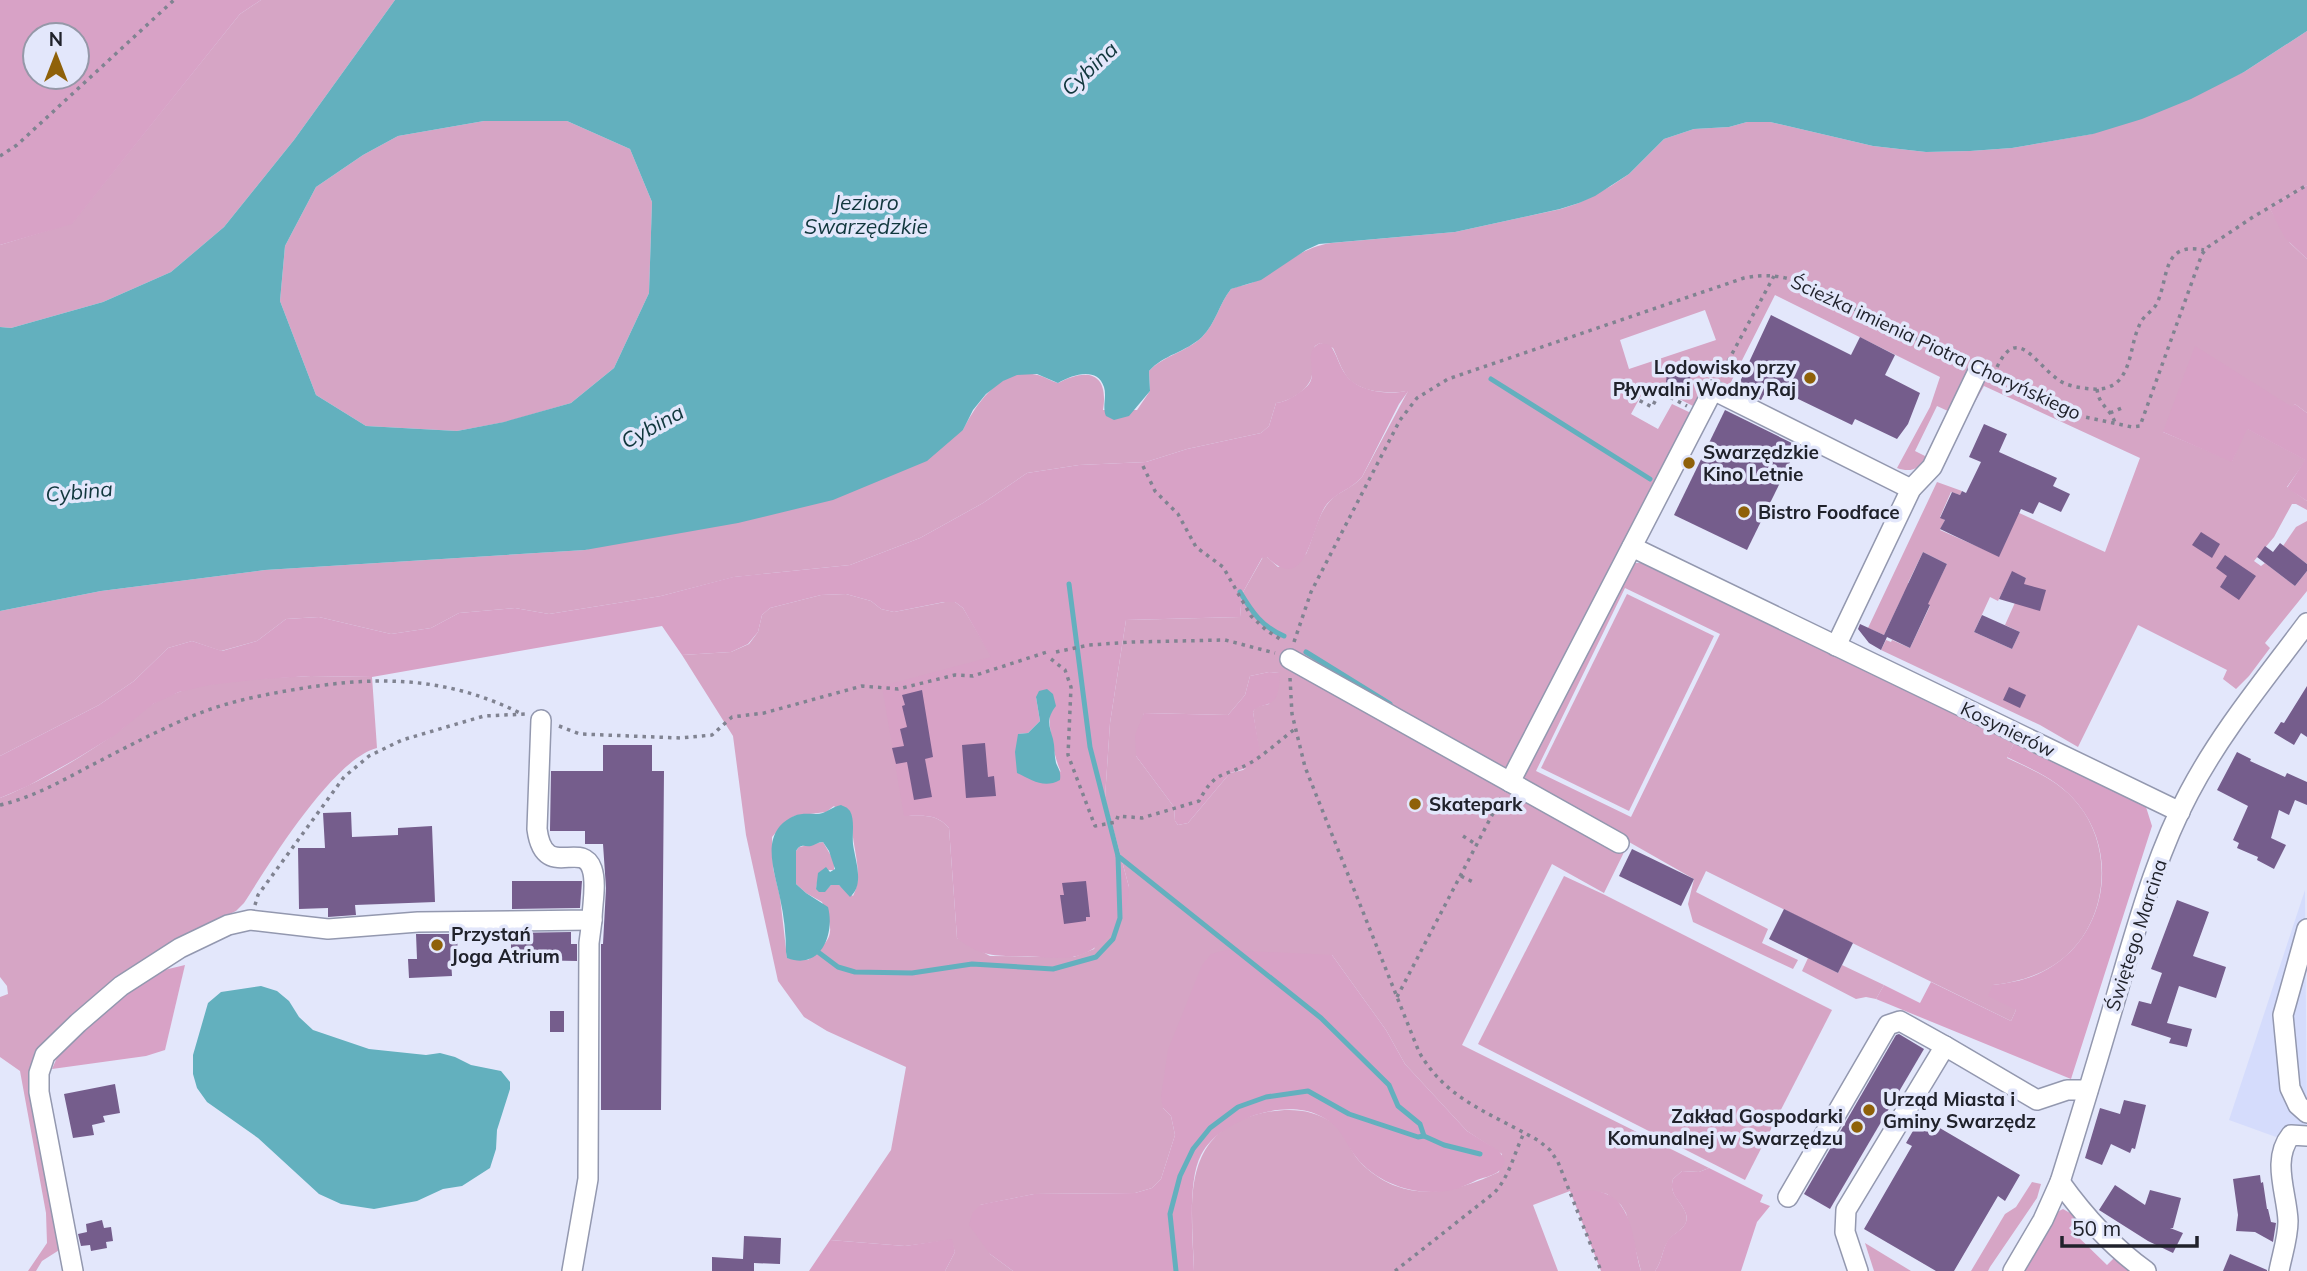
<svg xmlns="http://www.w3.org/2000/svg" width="2307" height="1271" font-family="Mulish,sans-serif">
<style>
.built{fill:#d5dcfc}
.green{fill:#d6a5c5;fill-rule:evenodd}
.forest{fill:#d8a2c6;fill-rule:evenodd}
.water{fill:#63b0be;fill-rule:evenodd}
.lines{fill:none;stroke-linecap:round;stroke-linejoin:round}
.stream{stroke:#63b0be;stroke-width:5}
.building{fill:#755d8c}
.minor-casing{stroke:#9398af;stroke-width:22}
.path{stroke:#808391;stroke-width:3.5;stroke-dasharray:3.5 5;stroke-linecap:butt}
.minor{stroke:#fff;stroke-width:19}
.poi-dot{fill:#8f6109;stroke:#e3e7fb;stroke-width:2.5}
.labels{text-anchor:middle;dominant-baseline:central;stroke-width:7;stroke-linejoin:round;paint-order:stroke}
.street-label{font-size:19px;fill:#20222b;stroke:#e3e7fb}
.poi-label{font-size:19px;font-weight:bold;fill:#20222b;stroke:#e3e7fb;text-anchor:start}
.water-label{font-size:21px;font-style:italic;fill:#11373d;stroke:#e3e7fb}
</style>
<rect width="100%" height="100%" fill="#e3e7fb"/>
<polygon class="built" points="2305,890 2307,1131 2291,1129 2276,1137 2229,1120"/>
<g class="green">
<polygon points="261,0 395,0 294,140 224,227 171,272 103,302 11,328 0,327 0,245 72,223 240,14"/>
<path d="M2307,31V185L2269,207L2290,243L2307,259V413L2295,404L2293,407L2163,432L2232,461L2246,428L2306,460L2287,487L2307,501V510L2296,504H2292L2274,537L2254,561L2261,566L2265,563L2295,586L2307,571V591L2265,643L2270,648L2249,676L2236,689L2223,679L2227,670L2138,625L2078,747L2040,725L1881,650L1886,640L1891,642L1892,640L1910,648L1930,606L1904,593L1884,635L1868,628L1937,482L1962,491L1960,495L1951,492L1940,517L1945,520L1940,530L1999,556L2015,521L1971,491L2105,552L2140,458L1984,386L1975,402L1958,395L1950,412L1937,406L1915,451L1927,457C1919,469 1911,473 1897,468L1930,407L1940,377L1775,295L1729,386L1710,377L1695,407L1648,383L1631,414L1658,429L1672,404L1691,413L1633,563H1641L2014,743L2007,758C2033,770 2060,781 2078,804C2117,852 2107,931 2054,965C2035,977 2016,982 1993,985L2016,1010L2011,1021L1706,871L1696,892L1768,929L1762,943L1798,960L1793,969L1693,922L1688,904L1694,879L1629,842L1604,893L1552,864L1462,1045L1709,1168L1699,1172L1682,1171L1673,1179C1668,1195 1682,1201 1686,1214C1690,1228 1674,1232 1668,1241C1662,1250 1662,1262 1655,1271H1641L1626,1213L1621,1205L1607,1194L1599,1192L1570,1191L1533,1205L1558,1271H1194C1192,1201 1178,1130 1267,1112C1291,1108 1312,1109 1333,1123C1344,1131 1347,1143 1354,1154C1362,1167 1381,1181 1396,1186C1429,1199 1468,1187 1499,1172L1502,1154L1467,1131L1405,1064L1386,1030L1332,955L1163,1108L1171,1116L1175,1135L1161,1179L1152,1188L1135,1193L1034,1194L980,1205L990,1254L1013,1271H945L955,1252L951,1240L905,1246L830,1240L891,1150L906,1067L827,1031L804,1017L778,981L746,835L733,736L682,655L731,652L749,644L758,632L762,615L770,608L821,595L846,594L871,601L881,609L894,612L945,602H955L963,608L992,657L904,816C923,816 936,813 949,828L957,938L990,956L1074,957L1094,949L1129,887L1105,798L1110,723L1126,620L1240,617L1242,594L1263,557H1267L1278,567L1306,554C1314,537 1317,515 1330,501C1339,491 1353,488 1362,477L1408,391C1389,394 1357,393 1345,374C1340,366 1337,356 1333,348L1320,343L1315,346C1310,357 1313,364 1312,375C1310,390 1288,402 1276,403L1269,426L1261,433L1187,449L1146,462L1079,465L1027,473L983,503L920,538L850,565L734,577L661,596L549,614L515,608L459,613L431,628L391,634L319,617L286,619L257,641L221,651L192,641L168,648L134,681L99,705L0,756V611L101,591L265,570L585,550L963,430C976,404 1002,365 1038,375C1045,377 1051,381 1058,383C1088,367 1109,373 1103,410H1137L1150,391L1149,371C1163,356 1186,352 1202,337C1216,323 1219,304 1231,289C1240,285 1250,285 1257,280C1282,266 1303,247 1331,243L1455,232L1561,209L1579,203L1611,186L1629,174L1664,139L1694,129L1729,127L1747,122H1770L1873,146L1926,152L1970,151L2012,148L2092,134L2244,72ZM1705,310L1716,340L1629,369L1620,340ZM1923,552L1947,564L1932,594L1908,583ZM2012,572L2026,578L2005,625L2020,632L2012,649L1974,632L1990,597L1998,601ZM1625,588L1720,634L1631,817L1536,771ZM1269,672L1279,673L1269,704L1256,707L1253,712L1260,758L1243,770L1230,773L1188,823L1178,825L1175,821L1174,807L1136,756L1144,713L1228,715L1245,695L1250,676ZM834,806L852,827C853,850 864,875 853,896L839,885H831L826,890L816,889L817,883L828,870H834V861L823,842L799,847L796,851V884L806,893L822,902C835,934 834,937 808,960L787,958L780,897L773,868L772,837L783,824L794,816L826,812Z"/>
<polygon points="484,121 567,121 630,149 652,202 649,293 614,368 571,403 505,422 457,431 366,426 316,395 280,301 285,246 316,187 363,155 398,136"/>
<polygon points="2307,521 2307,564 2283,546 2296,527"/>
<polygon points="1627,594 1714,636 1629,811 1541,768"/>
<path d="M311,676L372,677L377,748C333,759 269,864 244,903L236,911L167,944L117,978L72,1015L35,1051L32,1063L64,1247L42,1261L36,1271H28L47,1243L46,1213L20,1071L0,1057V997L8,994L7,986L0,977V798C40,782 77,760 112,736C127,726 139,712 154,703C200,677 260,679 311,676Z"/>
<polygon points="1564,876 1605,895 1832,1010 1745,1180 1478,1044"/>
<polygon points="1808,958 1838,973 1842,965 1884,985 1876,999 1866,997 1856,999 1802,971"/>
<polygon points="2032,1182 2041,1184 2037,1198 1990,1267 1988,1271 1971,1271 2005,1214 2016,1207"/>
<polygon points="1865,1243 1911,1271 1874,1271"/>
</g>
<g class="forest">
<path d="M0,0H261L240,14L72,224L0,245ZM35,35H77V77H35Z"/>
<polygon points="2307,185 2307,259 2285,238 2269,207"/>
<path d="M1320,343L1330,345C1337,354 1339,366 1346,375C1358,392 1391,396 1409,390L1399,404L1362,477C1352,489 1337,492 1327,504C1311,523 1308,598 1267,557L1262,558L1242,594L1240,617L1126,620L1110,723L1105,798L1129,887C1128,917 1106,948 1077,956C1062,960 1043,957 1028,956C998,956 981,958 957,938L949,828C936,813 923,816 904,816L882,686L991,657L963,608L955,602H944L894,612L881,609L871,601L846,594L821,595L770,608L762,615L758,632L748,644L731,652L682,655L662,626L372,677L311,676L264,679L209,685L179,692L153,704L115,735L76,759L28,786L0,798V756L99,705L134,681L168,648L192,641L222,651L257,641L286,619L319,617L391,634L431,628L459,613L515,608L549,614L661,596L733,577L850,565L920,538L983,503L1027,473L1079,465L1146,462L1187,449L1261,433L1269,426L1276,403C1284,402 1289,399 1296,395C1300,392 1306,388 1309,384C1318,371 1302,352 1320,343ZM1036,697L1050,714C1048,728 1055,760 1061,772L1018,734L1028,733L1040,721Z"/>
<polygon points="2195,346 2292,407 2295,404 2307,413 2307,501 2287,488 2305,460 2247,429 2232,462 2163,432"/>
<path d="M1269,672L1280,673C1279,684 1280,700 1268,704C1260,707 1257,706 1253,712L1261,758L1253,766L1230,773L1188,823L1178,825L1175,821L1174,807L1136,756L1135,735L1144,713L1228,715L1245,695L1250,676Z"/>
<path d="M2014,743L2146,807L2152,826L2071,1079L1876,999L1884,985L1920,1003L1931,982L2011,1021L2016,1010L1988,996L1993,985C2016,982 2035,978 2054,965C2107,930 2118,853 2078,804C2059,780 2033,770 2007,757Z"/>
<path d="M1226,950L1332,955L1386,1030L1405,1064L1467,1131L1499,1151L1505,1160C1503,1174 1489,1176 1477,1180C1469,1184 1460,1188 1452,1190C1418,1197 1378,1185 1356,1157C1342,1138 1342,1126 1318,1115C1299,1106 1274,1109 1255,1115C1234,1123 1212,1134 1201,1155C1187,1181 1193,1242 1194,1271H1013L990,1254L969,1225L973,1212L980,1205L988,1203L1034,1194L1135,1193L1152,1188L1161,1179L1175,1135L1171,1116L1163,1108L1161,1097L1168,1050L1202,965L1211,954Z"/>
<polygon points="185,965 165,1050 146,1056 52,1069 62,1046 86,1024 156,972"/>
<path d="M1709,1168L1763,1195L1760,1202L1770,1206L1757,1222L1741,1271H1655C1662,1262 1662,1250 1668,1240C1674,1232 1690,1228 1686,1214C1682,1201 1668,1195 1673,1179L1682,1171L1699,1172Z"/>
<path d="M1570,1191C1581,1191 1594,1189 1604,1193C1634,1203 1633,1246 1641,1271H1601Z"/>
<polygon points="2063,1209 2079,1218 2069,1228 2107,1265 2117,1255 2138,1271 2022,1271 2059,1211"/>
<polygon points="952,1239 955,1252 945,1271 809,1271 830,1240 905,1246"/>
</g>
<g class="water">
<path d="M395,0H2307V31L2244,72L2191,99L2142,119L2093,134L2012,148L1970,151L1926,152L1873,146L1770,122H1747L1729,127L1694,129L1664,139L1629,174L1595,196L1579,203L1560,209L1455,232L1319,244L1306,250L1261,280L1231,289C1219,304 1216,323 1202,337C1186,352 1163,355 1149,371L1150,391L1129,416L1114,420L1106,416C1102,407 1107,397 1104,387C1097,366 1072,375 1058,383L1037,374L1017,375L1003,381L986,394L973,410L963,430L927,461L833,500L738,523L585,550L265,570L101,591L0,611V327L11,328L103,302L171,272L224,227L294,140ZM484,121H567L630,149L652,202L649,293L614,368L571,403L504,422L457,431L366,426L316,395L280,301L285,246L316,187L363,155L398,136Z"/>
<path d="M1047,689L1053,694L1056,706C1046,719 1049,725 1053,739C1055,747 1054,755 1056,763C1059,770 1061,772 1060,780C1044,789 1032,780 1017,773L1015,752L1018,734L1028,733L1040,721L1036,697L1039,691Z"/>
<path d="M841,805C845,807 847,807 850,811C855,820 852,834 853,844C855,860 865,885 850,897L839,885H831L825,892H819L816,889L818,873L826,867L830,872L835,869L829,851L823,842C818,842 815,845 811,846C804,847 801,843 796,851V884L806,893L828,907C835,934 821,971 787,958L786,952C786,934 784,916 780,898C774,869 759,832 794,816C801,813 809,814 816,814C826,814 831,807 841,805Z"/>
<polygon points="261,986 277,991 289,1001 299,1017 313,1030 369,1049 426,1055 440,1053 455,1057 471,1065 501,1071 510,1082 510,1089 497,1130 496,1149 490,1168 462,1186 443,1189 417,1201 374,1209 341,1204 319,1194 258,1138 207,1102 197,1088 193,1074 193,1055 208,1003 221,992"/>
</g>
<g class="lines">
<g class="stream">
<polyline points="1491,379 1650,479"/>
<polyline points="1069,584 1090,747 1118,856 1321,1018 1389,1085 1398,1106 1420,1124 1424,1136 1418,1137 1349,1114 1308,1091 1266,1097 1238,1107 1210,1128 1193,1149 1180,1176 1170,1214 1176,1271"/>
<path d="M1240,592C1252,612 1262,627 1284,636"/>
<polyline points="1306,652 1390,704"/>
<polyline points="818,952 838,967 855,972 912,973 972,964 1053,969 1096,957 1113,939 1120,918 1118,856"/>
<polyline points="1424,1136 1444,1145 1480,1154"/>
</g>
</g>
<g class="building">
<polygon points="1771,315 1851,355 1860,337 1895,355 1885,375 1920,393 1908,424 1897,439 1855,419 1852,425 1769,385 1761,400 1737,388"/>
<polygon points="1676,367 1691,367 1690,382 1682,391 1670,389 1666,382 1667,374"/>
<polygon points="1725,410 1798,446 1747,550 1674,515"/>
<polygon points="1984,424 2007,434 1999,452 2057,478 2053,486 2070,494 2061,512 2039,502 2033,514 2021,509 1999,557 1940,529 1945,520 1940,518 1952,492 1960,495 1962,491 1966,493 1981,462 1969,457"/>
<polygon points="2201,532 2220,544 2212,558 2192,545"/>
<polygon points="2280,543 2307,564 2307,571 2295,586 2257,557 2265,546 2273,552"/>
<polygon points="1923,552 1947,564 1928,604 1930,605 1910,648 1887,637 1881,650 1869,643 1858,629 1860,624 1884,635"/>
<polygon points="2225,555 2256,576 2239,600 2220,587 2227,576 2216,568"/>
<polygon points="2012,571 2026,578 2024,584 2046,590 2040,611 1999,599"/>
<polygon points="1982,615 2020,632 2012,649 1974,632"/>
<polygon points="2307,686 2307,737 2301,733 2294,745 2274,733 2281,722 2284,723"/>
<polygon points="2009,687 2026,695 2020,708 2003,700"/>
<polygon points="922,690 933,757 925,759 932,797 914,800 907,762 896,764 892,748 904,746 900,729 907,727 902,706 905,705 902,695"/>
<polygon points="985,743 988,777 994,776 996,796 966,798 962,745"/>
<polygon points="603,745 652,745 652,771 664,771 661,1110 601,1110 601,944 603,944 606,888 603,844 585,844 585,831 550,831 550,829 551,771 603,771"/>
<polygon points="2237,752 2251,759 2250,761 2285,777 2287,773 2307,782 2307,805 2295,800 2289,815 2279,810 2271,838 2286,845 2274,869 2257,860 2258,857 2237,848 2239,843 2233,840 2248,806 2217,790"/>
<polygon points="351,812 352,837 398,835 398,828 432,826 435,902 355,905 356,915 328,917 328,908 299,909 298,848 325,848 323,813"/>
<polygon points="1632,849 1694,879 1681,906 1619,876"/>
<polygon points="512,881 582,881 580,908 512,909"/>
<polygon points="1086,881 1090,917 1086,917 1086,921 1064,924 1060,895 1064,895 1062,883"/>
<polygon points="2177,900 2209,912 2193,956 2226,967 2216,998 2179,986 2167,1023 2192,1029 2187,1047 2169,1043 2171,1038 2131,1025 2139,1001 2151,1004 2162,973 2151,969"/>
<polygon points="1784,909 1853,943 1838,973 1769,939"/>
<polygon points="571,932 571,944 577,944 577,961 528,960 529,955 511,955 511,933"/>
<polygon points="416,934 457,934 458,959 451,960 452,976 409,978 408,959 417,959"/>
<rect x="550" y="1011" width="14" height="21"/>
<polygon points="1899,1034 1924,1049 1830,1209 1804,1194 1896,1035"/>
<polygon points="115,1084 120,1113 103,1116 105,1122 92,1125 94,1135 73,1138 64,1094"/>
<polygon points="2124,1100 2146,1105 2135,1149 2132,1148 2130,1153 2111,1144 2102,1165 2085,1158 2100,1108 2120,1114"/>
<polygon points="1921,1117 2020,1175 2005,1201 1998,1196 1954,1271 1936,1271 1864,1229 1912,1146 1906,1143"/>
<polygon points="2260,1175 2261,1183 2263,1182 2267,1209 2268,1209 2271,1222 2276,1223 2273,1242 2255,1232 2236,1231 2238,1215 2233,1179"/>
<polygon points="2115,1185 2145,1205 2150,1190 2181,1198 2173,1228 2170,1228 2183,1233 2173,1253 2148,1241 2099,1210"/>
<polygon points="102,1220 104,1228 111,1227 113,1241 106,1242 107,1248 91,1251 90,1245 81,1246 78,1234 87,1232 86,1224"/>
<polygon points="744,1236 781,1238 780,1264 754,1263 754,1271 712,1271 712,1257 743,1259"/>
<polygon points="2230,1254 2267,1270 2267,1271 2223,1271"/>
</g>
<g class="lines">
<g class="minor-casing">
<g id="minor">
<polyline points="1632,547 2180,812"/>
<polyline points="1836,646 1911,489 1932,467 1979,369"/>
<polyline points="1290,659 1619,843"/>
<polyline points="1510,782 1713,390 1911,489"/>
<polyline points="2307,929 2283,1015 2290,1088 2298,1105 2307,1113"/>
<path d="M2060,1182C2085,1217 2111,1246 2146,1271"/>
<polyline points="1788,1197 1888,1025 1900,1021 1945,1046"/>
<path d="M73,1271L39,1092V1073L45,1055L78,1023L121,986L180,948L228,925L250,920L328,929L418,922L592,920C592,905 597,884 592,869C582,839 544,882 537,829L541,720"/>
<polyline points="572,1271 588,1179 589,943 592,920"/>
<polyline points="1858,1271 1845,1232 1846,1210 1945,1046 2037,1100 2067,1090 2088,1090"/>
<path d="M2013,1271L2043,1220L2060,1182C2082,1112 2103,1042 2123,973C2141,912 2159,849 2189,793C2221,732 2266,678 2307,623"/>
<path d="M2279,1271C2282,1255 2288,1238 2288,1221C2287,1193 2271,1160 2291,1135L2307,1136"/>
</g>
</g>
<g class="path">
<polyline points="0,156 17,145 174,0"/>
<path d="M1997,367C2017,325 2034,362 2056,378C2065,386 2080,388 2092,389C2103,390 2114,387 2121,378C2133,361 2131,340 2141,322C2145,314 2155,310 2158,301C2169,274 2163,242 2204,250"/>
<polyline points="1720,376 1774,276"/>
<polyline points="1993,376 2080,416 2132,427 2140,426 2202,254 2208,247 2253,217 2307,185"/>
<polyline points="1617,389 1652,407 1660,392 1687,406"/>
<path d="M2097,389C2099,407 2111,408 2115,423"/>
<polyline points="2110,413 2124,407"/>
<polyline points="1143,466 1155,491 1178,514 1196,547 1223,567 1251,616 1266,630 1283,641"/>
<path d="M1294,642L1311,592L1400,420L1417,398L1448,379L1744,278C1764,274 1782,275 1801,283L1964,362"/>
<polyline points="1056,652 1089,645 1132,642 1225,640 1275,653"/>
<path d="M1051,659L1065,670L1071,687L1068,755L1095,826L1116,822L1118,816L1142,818L1199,801C1216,769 1223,778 1250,763C1266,754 1280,740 1295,729"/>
<path d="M1290,678L1292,714L1305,767L1419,1052C1447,1101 1493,1114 1539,1141L1550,1150L1558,1162L1601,1271"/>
<polyline points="559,726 580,734 680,738 712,735 732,717 764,713 862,686 898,689 955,675 973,676 1047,652"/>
<path d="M0,805C31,798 60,782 88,767C119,751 151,734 183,720C216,705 251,697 286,691C370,676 441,674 520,713"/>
<polyline points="1463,836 1477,845"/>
<polyline points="1461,876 1475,883"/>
<polyline points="255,905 258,895 344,777 369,756 402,740 484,716 526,714"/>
<polyline points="1397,997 1502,796"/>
<path d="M1395,1271L1494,1193C1510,1176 1514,1153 1524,1133"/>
</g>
<use href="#minor" class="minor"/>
</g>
<g class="poi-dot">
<circle cx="1810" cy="378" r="7"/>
<circle cx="1689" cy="463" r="7"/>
<circle cx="1744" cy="512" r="7"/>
<circle cx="1415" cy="804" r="7"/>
<circle cx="437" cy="945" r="7"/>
<circle cx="1869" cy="1110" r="7"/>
<circle cx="1857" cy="1127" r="7"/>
</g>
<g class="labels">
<g class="street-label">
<text transform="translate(1936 347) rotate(25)">Ścieżka imienia Piotra Choryńskiego</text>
<text transform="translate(2008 729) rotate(26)">Kosynierów</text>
<text transform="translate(2136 935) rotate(-72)">Świętego Marcina</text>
</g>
<g class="poi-label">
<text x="1796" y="367" text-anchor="end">Lodowisko przy<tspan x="1796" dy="22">Pływalni Wodny Raj</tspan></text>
<text x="1703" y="452">Swarzędzkie<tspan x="1703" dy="22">Kino Letnie</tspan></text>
<text x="1758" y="512">Bistro Foodface</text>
<text x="1429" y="804">Skatepark</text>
<text x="451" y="934">Przystań<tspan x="451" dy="22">Joga Atrium</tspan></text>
<text x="1883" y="1099">Urząd Miasta i<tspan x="1883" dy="22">Gminy Swarzędz</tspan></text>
<text x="1843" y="1116" text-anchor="end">Zakład Gospodarki<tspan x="1843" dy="22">Komunalnej w Swarzędzu</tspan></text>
</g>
<g class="water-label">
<text transform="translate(1089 68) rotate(-43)">Cybina</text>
<text x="866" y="202">Jezioro<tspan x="866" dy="24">Swarzędzkie</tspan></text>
<text transform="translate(652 426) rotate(-29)">Cybina</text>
<text transform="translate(79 491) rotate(-5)">Cybina</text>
</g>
</g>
<g transform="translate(56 56)"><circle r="33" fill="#e3e7fb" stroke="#9598a8" stroke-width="2"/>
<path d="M0-5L12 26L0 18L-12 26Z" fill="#8f6109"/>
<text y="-10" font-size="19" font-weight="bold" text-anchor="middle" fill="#20222b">N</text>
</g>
<path d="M2062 1236v10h135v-10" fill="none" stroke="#20222b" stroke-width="3.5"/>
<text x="2072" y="1236" font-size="21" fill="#20222b" stroke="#e3e7fb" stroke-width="5" paint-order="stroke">50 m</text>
</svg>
